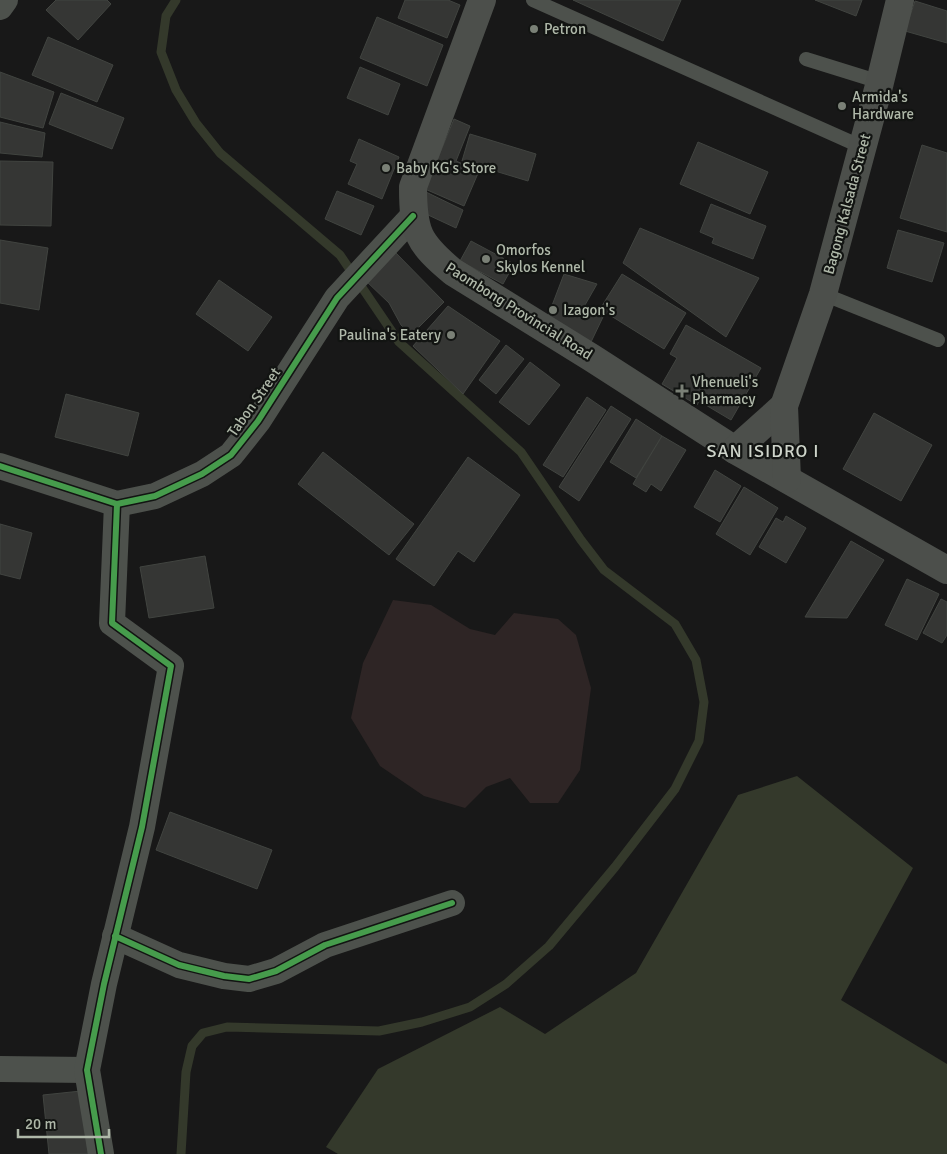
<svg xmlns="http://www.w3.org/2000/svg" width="947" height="1154" font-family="Signika,sans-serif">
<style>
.green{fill:#2e2525}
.water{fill:#34392b}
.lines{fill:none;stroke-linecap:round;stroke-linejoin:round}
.stream{stroke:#34392b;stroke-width:9}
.building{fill:#353634;stroke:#414440}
.lane{stroke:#4d514c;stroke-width:14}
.street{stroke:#4d514c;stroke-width:26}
.secondary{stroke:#4c4f4b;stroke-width:28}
.cycleway-casing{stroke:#121412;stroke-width:9}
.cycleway{stroke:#469c4c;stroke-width:6}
.poi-dot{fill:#7a8076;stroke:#121412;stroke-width:2}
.labels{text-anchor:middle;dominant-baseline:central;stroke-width:4.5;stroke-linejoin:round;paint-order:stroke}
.poi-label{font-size:15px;fill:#afb8a9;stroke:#121412;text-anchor:start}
.street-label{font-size:15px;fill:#afb8a9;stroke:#121412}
.quarter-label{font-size:18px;letter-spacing:1px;fill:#ced4ca;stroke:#121412}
</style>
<rect width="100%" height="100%" fill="#181818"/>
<polygon class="green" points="393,600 431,605 470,629 495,635 514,613 558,619 576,635 591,688 580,770 558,803 530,803 510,778 486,787 465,808 424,796 380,766 351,718 363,663"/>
<polygon class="water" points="797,776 913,868 841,1000 947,1064 947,1154 338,1154 326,1147 378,1069 500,1007 545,1034 636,973 738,795"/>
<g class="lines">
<polyline class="stream" points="176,0 166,16 161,52 176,90 196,123 220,153 340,255 399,342 521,452 581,540 604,570 675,624 696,660 704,702 699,741 675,789 615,867 549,946 506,984 470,1007 422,1022 379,1031 227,1027 203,1033 192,1046 186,1072 181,1154"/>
</g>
<g class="building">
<polygon points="56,0 107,0 111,4 78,40 46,10"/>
<polygon points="405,0 448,0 460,5 447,38 398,18"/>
<polygon points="573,0 681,0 663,41"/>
<polygon points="815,0 862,0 856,16"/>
<polygon points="915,1 947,11 947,43 905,31"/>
<polygon points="377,17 443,45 427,86 360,58"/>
<polygon points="48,37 113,65 97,102 32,75"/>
<polygon points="360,67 400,84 388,115 347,98"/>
<polygon points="0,72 54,92 43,128 0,117"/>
<polygon points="61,93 124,118 112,149 49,124"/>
<polygon points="454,119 470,126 456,161 479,171 464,206 425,189"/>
<polygon points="0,122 45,133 42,157 0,153"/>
<polygon points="470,134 536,154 528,181 462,161"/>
<polygon points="359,139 399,157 382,199 348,184 357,164 350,161"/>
<polygon points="698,142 768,172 750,214 680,184"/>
<polygon points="922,145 947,153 947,232 900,218"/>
<polygon points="0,161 53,162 51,226 0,225"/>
<polygon points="337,191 374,206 361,235 325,219"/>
<polygon points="426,192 463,210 456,228 426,214"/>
<polygon points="711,204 766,226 753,259 712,243 714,238 700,232"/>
<polygon points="640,228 759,278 726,337 623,263"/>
<polygon points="898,230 944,243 932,282 887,268"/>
<polygon points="0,240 48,248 39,310 0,303"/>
<polygon points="471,241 514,264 503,284 460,261"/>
<polygon points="394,251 444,302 411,335 401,325 389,303 365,280"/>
<polygon points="564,274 597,284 585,305 603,317 591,342 548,316"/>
<polygon points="622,274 686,313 664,349 600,309"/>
<polygon points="219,280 272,317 248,351 196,314"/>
<polygon points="448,306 500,341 463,394 413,346"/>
<polygon points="686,325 761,368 731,420 699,401 697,405 662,384 677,358 670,354"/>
<polygon points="506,345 524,359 496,394 479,380"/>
<polygon points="530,362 560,385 529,425 499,402"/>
<polygon points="66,394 139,413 128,456 55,437"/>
<polygon points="587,397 606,410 563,477 543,465"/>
<polygon points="611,406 631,419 579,501 559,487"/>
<polygon points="874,413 932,445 901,501 843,469"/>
<polygon points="636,419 662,436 636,478 610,462"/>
<polygon points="662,436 686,450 661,491 651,484 646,492 633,484"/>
<polygon points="323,452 414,524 389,555 298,484"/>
<polygon points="468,457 520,495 474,562 458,551 434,586 396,559"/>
<polygon points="715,470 741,486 720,522 694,507"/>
<polygon points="744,487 778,508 750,555 716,534"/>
<polygon points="786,516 806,528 786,563 759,547 776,518 783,522"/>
<polygon points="0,524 32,533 20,579 0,574"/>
<polygon points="851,541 884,560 847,618 805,617"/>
<polygon points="205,556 214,608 149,618 140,567"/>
<polygon points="907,579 939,594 917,640 885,625"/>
<polygon points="941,599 947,602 947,635 942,643 923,633"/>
<polygon points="170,812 272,850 257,889 156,850"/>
<polygon points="81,1091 88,1154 49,1154 43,1095"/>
</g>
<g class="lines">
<g class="lane">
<polyline points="533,0 862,147"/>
<polyline points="806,59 880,82"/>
<polyline points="823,294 938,340"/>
</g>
<g class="street">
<polyline points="0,7 5,0"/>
<polyline points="0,466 117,504 155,496 202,474 231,455 258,421 337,298 413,216"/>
<polyline points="115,936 179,965 224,976 249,979 276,971 325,945 452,903"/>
<polyline points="0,1069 87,1070"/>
<polyline points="101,1154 87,1070 104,984 142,827 171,666 112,623 117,504"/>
</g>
<g class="secondary">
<path d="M482,0L413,187C413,232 418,243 453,272L592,358L735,450L947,570"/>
<polyline points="735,450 784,406"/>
<polyline points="787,479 784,406 823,294 880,82 900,0"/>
</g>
<g class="cycleway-casing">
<g id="cycleway">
<polyline points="0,466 117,504 155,496 202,474 231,455 258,421 337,298 413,216"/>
<polyline points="115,936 179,965 224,976 249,979 276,971 325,945 452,903"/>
<polyline points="101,1154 87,1070 104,984 142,827 171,666 112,623 117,504"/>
</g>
</g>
<use href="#cycleway" class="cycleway"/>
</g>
<g class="poi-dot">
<circle cx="534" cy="29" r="5"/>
<circle cx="842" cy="106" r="5"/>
<circle cx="386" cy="168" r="5"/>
<circle cx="486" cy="259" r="5"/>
<circle cx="553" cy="310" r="5"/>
<circle cx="451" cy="335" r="5"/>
<path d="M679.5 383.5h5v5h5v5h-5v5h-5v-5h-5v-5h5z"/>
</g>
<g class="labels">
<g class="poi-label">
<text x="544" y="29">Petron</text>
<text x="852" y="97">Armida's<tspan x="852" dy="17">Hardware</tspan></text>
<text x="396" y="168">Baby KG's Store</text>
<text x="496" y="250">Omorfos<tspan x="496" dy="17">Skylos Kennel</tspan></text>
<text x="563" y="310">Izagon's</text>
<text x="441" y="335" text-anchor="end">Paulina's Eatery</text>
<text x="692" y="382">Vhenueli's<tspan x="692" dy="17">Pharmacy</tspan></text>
</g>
<g class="street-label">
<text transform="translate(847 204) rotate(-75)">Bagong Kalsada Street</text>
<text transform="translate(519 311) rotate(32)">Paombong Provincial Road</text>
<text transform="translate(254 402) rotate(-55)">Tabon Street</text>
</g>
<g class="quarter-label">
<text x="763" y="451">SAN ISIDRO I</text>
</g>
</g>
<path d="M18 1129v8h91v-8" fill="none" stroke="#afb8a9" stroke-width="2.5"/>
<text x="25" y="1129" font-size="15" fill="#afb8a9" stroke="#121412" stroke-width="4" paint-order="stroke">20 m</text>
</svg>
